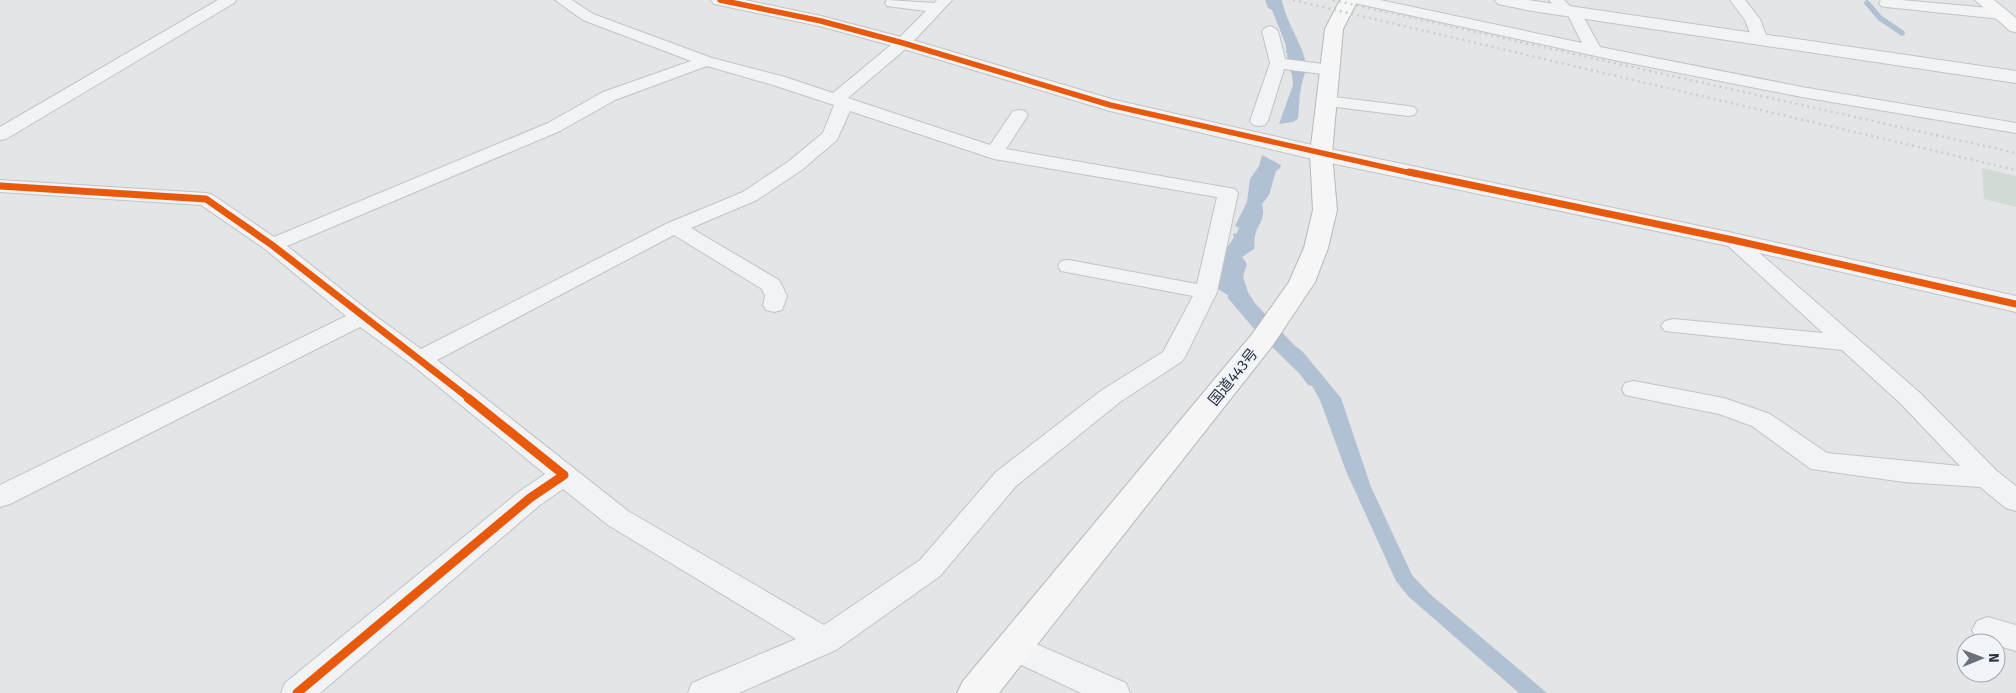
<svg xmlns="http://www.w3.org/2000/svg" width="2016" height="693" font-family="'Fira Sans','Noto Sans JP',sans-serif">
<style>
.green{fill:#d2dbd3}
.water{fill:#b1c0d2}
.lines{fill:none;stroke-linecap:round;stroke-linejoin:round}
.stream{stroke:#b1c0d2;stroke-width:5.5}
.minor-casing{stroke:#c1c3c5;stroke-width:2}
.tertiary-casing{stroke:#c1c3c5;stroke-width:2}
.secondary-casing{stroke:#c1c3c5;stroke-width:2}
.trunk-casing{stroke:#b5b8bc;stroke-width:2}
.minor{fill:#f2f3f4;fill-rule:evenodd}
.tertiary{fill:#f2f3f4;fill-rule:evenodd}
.secondary{fill:#f6f6f7;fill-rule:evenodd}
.trunk{fill:#f6f6f7;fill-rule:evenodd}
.rail{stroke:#cbcdd0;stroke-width:2.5;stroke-dasharray:2 4;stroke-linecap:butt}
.cycleway-far2-casing{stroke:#f0f3f7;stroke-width:8}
.cycleway-far1-casing{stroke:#f0f3f7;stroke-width:10}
.cycleway-casing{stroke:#f0f3f7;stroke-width:12}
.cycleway-far2{stroke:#e8590c;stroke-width:5.5}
.cycleway-far1{stroke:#e8590c;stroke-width:7}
.cycleway{stroke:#e8590c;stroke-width:9}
.labels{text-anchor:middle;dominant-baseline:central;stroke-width:5;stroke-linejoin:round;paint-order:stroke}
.street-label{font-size:15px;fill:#293141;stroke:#f0f3f7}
</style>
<rect width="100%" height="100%" fill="#e3e5e7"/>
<polygon class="green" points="1982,168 2016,176 2016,207 1984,199"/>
<g class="water">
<path d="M1265,0H1282C1286,23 1304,46 1306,65C1306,73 1302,80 1301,88C1299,98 1299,109 1298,119L1293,122L1279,124L1293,85L1292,74L1288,67L1287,54H1289L1286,53V45L1272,10L1268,8Z"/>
<path d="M1262,155L1281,165L1280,168L1276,171L1269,195L1262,204C1266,221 1258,222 1255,236C1254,240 1255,244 1254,249L1242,257L1247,264L1243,277L1248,292L1254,302L1293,344L1303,352L1341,398L1371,487L1412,575L1430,594L1547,693H1519L1408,596L1396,581L1346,471L1320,400L1312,386L1308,385L1300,374L1256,331L1227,297L1229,296L1218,289C1218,279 1218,266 1221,257C1223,252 1231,243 1234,237L1233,233L1236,234L1239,228L1235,226L1247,202L1250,179L1259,166Z"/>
</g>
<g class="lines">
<polyline class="stream" points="1867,3 1880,18 1902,33"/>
<g class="minor-casing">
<g id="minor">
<polygon points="218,0 236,0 234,3 6,139 0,140 0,127"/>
<path d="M555,0H572L593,14L712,58L785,77L833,93L897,40L926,11L887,6L885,3L887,0L934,3L937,0H952L909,46L848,98L990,145L1013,111L1019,110L1025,111L1028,115L1006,149L1235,189L1238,193L1217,292L1185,357L1181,362L1120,402L1016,486L940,576L836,650L739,693H688L692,683L796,639L608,525L563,489L540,505L320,693H281L285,683L520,491L545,474L411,364L360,327L10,504L0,507V485L346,316L265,249L201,205L0,192V180L206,193L213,195L274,237L548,123L603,92L691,61L583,20ZM707,66L773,85L834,105L823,133L789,161L743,192L668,223L421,349L370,312L287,246L560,131L615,100ZM850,111L994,159L1217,197L1197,284L1069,260L1061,261L1058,266L1061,271L1193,296L1163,352L1102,390L996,472L920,560L824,625L628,511L437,360L674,235L762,289L765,296L763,305L766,310L774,312L782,310L787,296L779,280L691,228L757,200L803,169L837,140Z"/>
<polygon points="1352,0 1380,0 1582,43 1568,15 1562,14 1549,0 1564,0 1572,8 1579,9 1600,47 1802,87 2016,123 2016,133 1802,97 1614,60 1359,4 1354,3"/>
<polygon points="1730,0 1745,0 1760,19 1768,40 1766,43 1754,43 1745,20"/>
<polygon points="1881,0 1901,0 2001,9 2006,11 2009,14 2006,17 2001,19 1886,7 1881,6 1879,3"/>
<polygon points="1270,26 1275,28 1278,31 1285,59 1330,65 1336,66 1338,70 1336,74 1330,75 1284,69 1268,121 1265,125 1259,126 1253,125 1250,121 1270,63 1262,31 1265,28"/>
<polygon points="1326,96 1408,106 1414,107 1417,111 1414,115 1408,116 1320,105 1317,101 1320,97"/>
<polygon points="1733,234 1740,236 1919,392 1997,471 2016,486 2016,511 2006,508 1980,487 1904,482 1811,469 1752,426 1719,414 1625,395 1622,389 1625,383 1634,381 1724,398 1770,414 1827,453 1960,466 1901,404 1842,350 1665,331 1661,326 1665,321 1673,319 1823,333 1726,244 1723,240 1726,236"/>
<polygon points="1988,617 2016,625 2016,651 1996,645 1996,643 1989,643 1977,639 1972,630 1977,621"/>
<polygon points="1013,634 1126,683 1130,693 1081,693 1002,656 997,647 1002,638"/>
</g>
</g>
<g class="tertiary-casing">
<g id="tertiary">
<polygon points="711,0 745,0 821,16 909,39 1115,100 1321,147 1733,233 2016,296 2016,312 1733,247 1321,161 1110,111 897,47 819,26 714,4"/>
<polygon points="1495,0 1528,0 2016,71 2016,83 1532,11 1498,4"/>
</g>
</g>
<g class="secondary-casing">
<polygon id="secondary" points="1975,0 1994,0 2016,18 2016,32 2010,31"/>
</g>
<g class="trunk-casing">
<polygon id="trunk" points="1340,0 1358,0 1343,29 1332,154 1337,210 1328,248 1315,282 1273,345 999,693 957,693 963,681 1253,333 1289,282 1304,248 1313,210 1310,154 1325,29"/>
</g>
<use href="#minor" class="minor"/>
<use href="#tertiary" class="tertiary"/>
<use href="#secondary" class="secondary"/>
<use href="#trunk" class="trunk"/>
<g class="rail">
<polyline points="1293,0 2016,170"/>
<polyline points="1333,0 2016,153"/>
</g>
<g class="cycleway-far2-casing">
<polyline id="cycleway-far2" points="720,0 821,21 903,43 1110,105 1415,174"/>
</g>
<g class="cycleway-far1-casing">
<g id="cycleway-far1">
<polyline points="1409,172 1733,240 2016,304"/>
<polyline points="0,186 206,199 272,245 470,399"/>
</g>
</g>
<g class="cycleway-casing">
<polyline id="cycleway" points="297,693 530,498 564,475 468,398"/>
</g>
<use href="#cycleway-far2" class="cycleway-far2"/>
<use href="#cycleway-far1" class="cycleway-far1"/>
<use href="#cycleway" class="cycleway"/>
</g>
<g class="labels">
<g class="street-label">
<text transform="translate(1233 377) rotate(-51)">国道443号</text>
</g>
</g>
<g transform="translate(1981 658) rotate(89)"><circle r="24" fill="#f0f3f7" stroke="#a0a5ae"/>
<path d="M0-4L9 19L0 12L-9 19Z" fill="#6a707b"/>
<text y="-8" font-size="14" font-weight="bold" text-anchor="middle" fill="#293141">N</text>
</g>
</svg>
